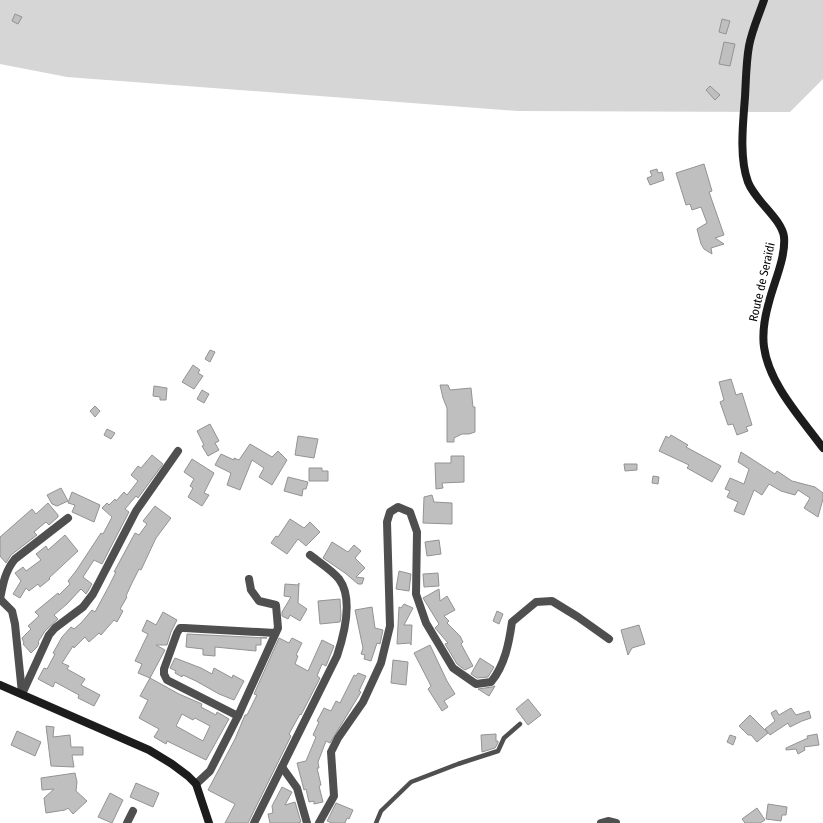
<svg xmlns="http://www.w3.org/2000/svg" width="823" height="823" font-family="'Fira Sans Condensed',sans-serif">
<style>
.green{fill:#d6d6d6}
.building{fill:#bfbfbf;stroke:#939393;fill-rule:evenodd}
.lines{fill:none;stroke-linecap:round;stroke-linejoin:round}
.lane{stroke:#4f4f4f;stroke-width:4.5}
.street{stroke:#4f4f4f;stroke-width:8}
.secondary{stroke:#1c1c1c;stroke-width:8}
.labels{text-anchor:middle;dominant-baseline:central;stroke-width:3;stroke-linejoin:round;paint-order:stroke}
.street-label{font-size:12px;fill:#000;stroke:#fff}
</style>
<rect width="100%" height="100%" fill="#fff"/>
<polygon class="green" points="0,0 823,0 823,79 790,112 518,111 67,77 0,64"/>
<g class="building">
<polygon points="15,14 22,17 18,24 12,21"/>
<polygon points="722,19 730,21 726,34 719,32"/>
<polygon points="724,42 735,44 730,66 719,64"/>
<polygon points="710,86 720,95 715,100 706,90"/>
<polygon points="704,164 712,191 709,192 724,235 715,238 724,244 711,248 712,254 704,249 701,244 697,229 707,223 701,207 692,210 690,204 686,205 676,173"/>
<polygon points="657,169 658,173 662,172 664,180 650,185 647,178 652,176 650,171"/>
<polygon points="210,350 215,352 210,362 205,359"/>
<polygon points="193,365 200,370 198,373 203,376 194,389 182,382"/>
<polygon points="731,379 736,395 742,393 752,425 746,427 748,431 737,435 733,424 728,425 720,402 724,400 719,382"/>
<polygon points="440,385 448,385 450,390 471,388 473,407 475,407 475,432 469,434 462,434 454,438 454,442 447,442 447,408 443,398"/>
<polygon points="154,386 167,388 166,400 160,400 160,397 153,396"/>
<polygon points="202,390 209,394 204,403 197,399"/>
<polygon points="95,406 100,411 95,417 90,411"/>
<polygon points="210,424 219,441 215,443 219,450 208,456 202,446 204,445 197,431"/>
<polygon points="107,429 115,433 111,439 104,435"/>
<polygon points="671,435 688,445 686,447 721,466 712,482 687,468 689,465 659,451 666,436 669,438"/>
<polygon points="298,436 318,439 314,458 295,455"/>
<polygon points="250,444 272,457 278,451 287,460 272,485 259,477 264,468 252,460 240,490 227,485 231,473 215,465 221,454 234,460 234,458 239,460"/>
<polygon points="741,452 775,474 777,471 792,481 815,487 823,493 823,499 818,517 804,508 810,498 798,490 795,495 781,491 769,484 762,495 754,490 744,515 734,511 738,502 727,497 730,491 725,489 730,478 744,484 749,469 738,462"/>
<polygon points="152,455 163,464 138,498 136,496 125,509 129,512 102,564 94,560 83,577 92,584 88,591 86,594 81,589 67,604 54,615 58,619 45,631 38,642 39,643 37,647 31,653 23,644 24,643 22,638 31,629 28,626 39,616 35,612 58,593 59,595 70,584 68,581 76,571 101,533 103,534 112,517 102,508 107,503 109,505 115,499 116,501 124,492 127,495 138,481 131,475 138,466 141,468"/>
<polygon points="451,456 464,456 464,482 442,483 443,488 436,489 435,463 451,463"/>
<polygon points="192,459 214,473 204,493 209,495 202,506 188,497 193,488 190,486 194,479 184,472"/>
<polygon points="624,464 637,464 637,470 625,471"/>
<polygon points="309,468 322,468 322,471 328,471 328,481 309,481"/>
<polygon points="653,476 659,477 658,484 652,483"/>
<polygon points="288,477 308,482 306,489 303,489 302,496 284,491"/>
<polygon points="61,488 68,501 57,506 52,504 47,495"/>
<polygon points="72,492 100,505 94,522 72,512 75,505 68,503"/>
<polygon points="432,495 434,502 452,503 452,524 423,523 424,497"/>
<polygon points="48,503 58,515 58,517 49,525 46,522 34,532 37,535 11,555 6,563 0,556 0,537 32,509 36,514"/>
<polygon points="155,506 171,518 156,538 141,570 139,569 131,585 126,596 127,597 120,609 123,611 117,622 114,620 101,635 99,633 89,642 85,637 74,648 73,646 62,663 69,666 67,669 85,679 81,685 100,695 94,706 78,698 79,695 55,682 53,687 38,679 44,668 47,669 55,654 53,653 62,637 71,627 74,629 81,623 92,610 95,612 109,586 116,572 114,572 135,533 139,535 147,524 143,521"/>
<polygon points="290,519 304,528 310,522 320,532 306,546 298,539 287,554 271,543 276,536 278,537"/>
<polygon points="65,535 78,551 49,578 50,579 40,587 38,584 29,591 26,588 20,598 13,594 21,581 15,573 23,567 26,571 41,560 36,554 46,546 48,550"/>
<polygon points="439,540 441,554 427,556 425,542"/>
<polygon points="332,542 348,552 354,545 361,551 355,558 365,568 356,577 364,578 362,584 358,584 345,573 323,558"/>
<polygon points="399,571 411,574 409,591 396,589"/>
<polygon points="438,573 439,586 424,587 423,574"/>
<polygon points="299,583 298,603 307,609 300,621 290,615 288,619 282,616 282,612 291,597 284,596 285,584 298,585"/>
<polygon points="439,589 440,601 447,596 455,610 444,616 449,621 447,623 460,636 463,642 461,644 473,666 465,670 457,664 445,644 448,643 435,628 439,624 423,598"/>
<polygon points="340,599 341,616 340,622 320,624 318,601"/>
<polygon points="404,604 413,608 404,625 412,625 411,645 410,643 397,644 399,607 401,608"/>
<polygon points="372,607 375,628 383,630 380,644 377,643 371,661 364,659 365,655 361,654 363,648 355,610"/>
<polygon points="497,611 503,614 499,624 493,621"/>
<path d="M163,612L177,620L171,632L167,645H156L165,650L150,678L179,694L202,704L201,707L216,715L217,712L229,719L206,760L167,741L166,744L154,737L159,729L139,718L148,700L140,696L150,678L138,673L142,664L135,661L148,634L142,631L147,620L156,625ZM182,714L193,720L195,718L210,726L203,741L176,726Z"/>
<polygon points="639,625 645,644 632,648 628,655 621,630"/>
<polygon points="187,634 267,638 261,638 261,645 256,645 256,651 215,647 215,656 203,655 203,649 186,647"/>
<polygon points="279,638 289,643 292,638 302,643 296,655 298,656 295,664 308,671 322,640 334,646 326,666 322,664 317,676 320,678 301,715 300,714 289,734 291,736 248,823 225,823 235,804 208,790 235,739 245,715 247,715 257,695 254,694"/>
<polygon points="430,645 447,681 455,694 444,701 448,707 442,711 428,689 431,686 414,653"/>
<polygon points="175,658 201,668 212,674 214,668 232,678 233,675 244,681 234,700 219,694 196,681 183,675 182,677 175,673 176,671 170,668"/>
<polygon points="480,658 494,667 488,677 477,678 471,674"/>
<polygon points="393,660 408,662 406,685 391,683"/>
<polygon points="358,673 366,676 359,691 361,692 330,743 326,741 318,762 319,768 317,768 321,785 319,786 323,802 314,804 314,801 309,802 306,789 304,790 297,763 306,761 316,737 313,735 319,722 317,721 324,708 331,711 336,701 340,703 354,675 356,676"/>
<polygon points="495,686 489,696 478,689 492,687"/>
<polygon points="528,699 541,715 528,725 516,709"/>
<polygon points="791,708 796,715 809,711 811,718 802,721 790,727 788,723 770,735 765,729 775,721 771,713 776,710 779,715"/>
<polygon points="750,715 768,733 757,742 751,735 748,735 739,726"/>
<polygon points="46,726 54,727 53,737 70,735 71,747 83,747 83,755 72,755 74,767 51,766"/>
<polygon points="17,731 41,742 35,756 11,745"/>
<polygon points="496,734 496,741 498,741 498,743 495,748 482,752 481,735"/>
<polygon points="817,734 819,745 804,747 805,750 798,754 796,749 786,750 786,748 808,738 807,736"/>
<polygon points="730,735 736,737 733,745 727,742"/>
<polygon points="75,773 77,782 76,791 87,801 73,814 68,808 65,810 46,813 44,798 54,789 42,790 41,778"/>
<polygon points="136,783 159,793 153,807 130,797"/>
<polygon points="282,787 292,792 285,805 295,802 301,822 297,823 270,823 268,814 273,813 272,806"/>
<polygon points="110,793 123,800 112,823 98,817"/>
<polygon points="336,803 353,810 349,819 347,818 345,823 332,823 327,821"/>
<polygon points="768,804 787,807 786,815 782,815 781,821 766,819"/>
<polygon points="757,808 765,820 760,823 745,823 742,819"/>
</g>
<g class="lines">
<polyline class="lane" points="376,823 381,811 411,782 458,764 498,751 504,738 520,724"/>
<g class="street">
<path d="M0,599C3,584 5,571 15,559L68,518"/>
<polyline points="0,599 12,611 15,624 22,693"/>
<polyline points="22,694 49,635 55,628 83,607 93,594 136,511 178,451"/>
<polyline points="238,716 167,680 164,674 164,669 177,633 180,628 184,628 275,633"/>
<polyline points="282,767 297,788 307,823"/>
<polyline points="196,784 210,771 238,716 278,628 276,605 259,601 251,590 249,579"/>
<polyline points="127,823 133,811"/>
<path d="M254,823L337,656C344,635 354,599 339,579C333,571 319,562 310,555"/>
<path d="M319,823L334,796L331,752L338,738L363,702L381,663L390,626L387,522L390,512L398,507L410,512L417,532L416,594L426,623L453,668L476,684L491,682C505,665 509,643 512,622L536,602L552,601L578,617L609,639"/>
<polyline points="601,823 608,821 616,823"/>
</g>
<g class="secondary">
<path d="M764,0C759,15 752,30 749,46C746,63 746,80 745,97C743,123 739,158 748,182C755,201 782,219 784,237C786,257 774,282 769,302C765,316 762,332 764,347C769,384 801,418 823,448"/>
<polyline points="0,685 149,750 172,764 188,776 196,784 209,823"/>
</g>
</g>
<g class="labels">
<g class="street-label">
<text transform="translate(762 282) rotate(-77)">Route de Seraïdi</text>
</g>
</g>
</svg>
